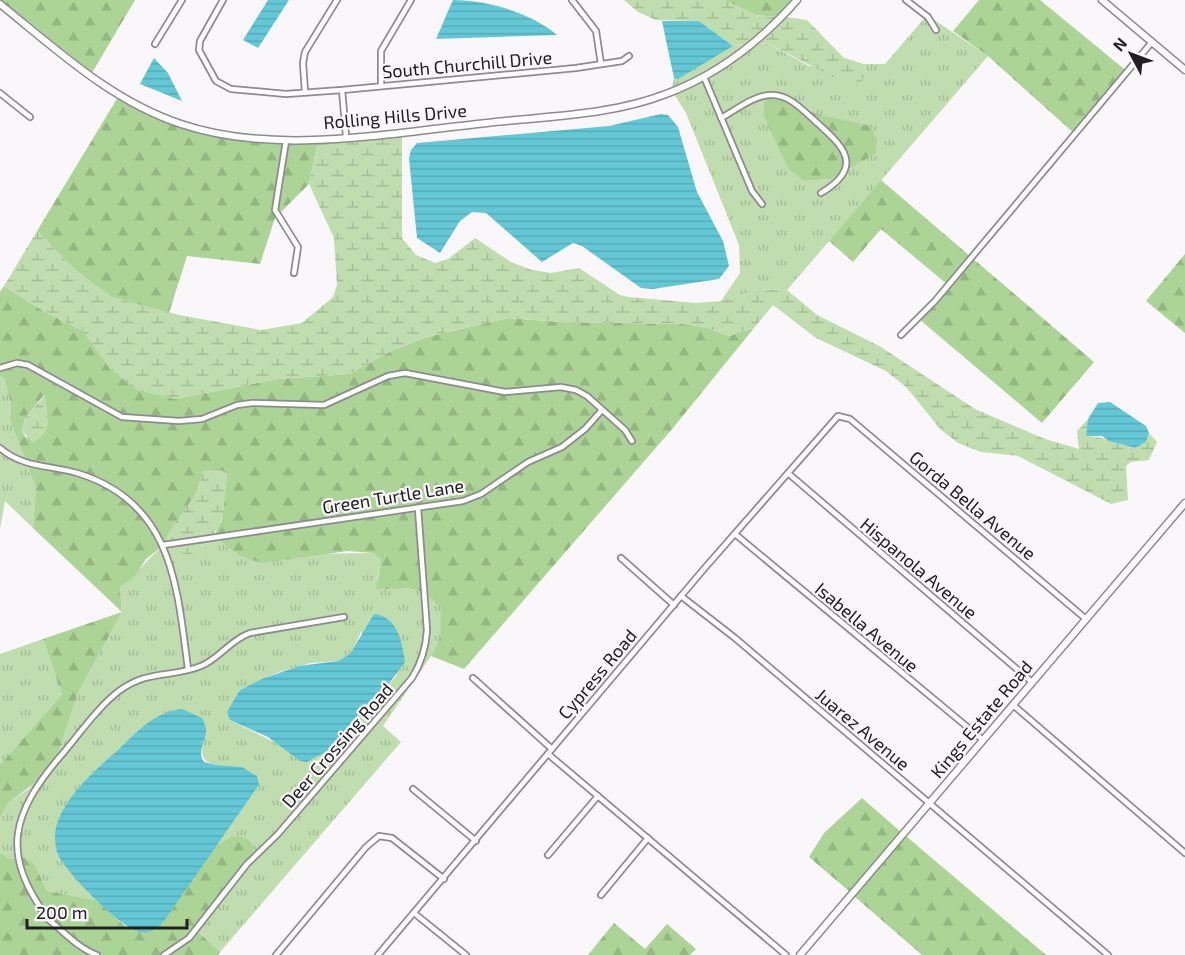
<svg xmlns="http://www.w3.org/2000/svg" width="1185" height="955" font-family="'Exo 2',sans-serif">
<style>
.grass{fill:url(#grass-tufts);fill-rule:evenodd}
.forest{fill:url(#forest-firs);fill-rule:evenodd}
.wetland{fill:url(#wetland-marsh)}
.water{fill:url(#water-rules)}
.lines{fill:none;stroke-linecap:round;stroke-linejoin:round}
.street-casing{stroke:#8e8b8f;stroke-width:8}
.secondary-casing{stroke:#8e8b8f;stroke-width:9}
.street{stroke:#fff;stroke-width:4.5}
.secondary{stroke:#fff;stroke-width:6}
.labels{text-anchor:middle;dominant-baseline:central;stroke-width:4.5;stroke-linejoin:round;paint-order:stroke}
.street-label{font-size:18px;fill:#212021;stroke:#faf7fb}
</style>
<defs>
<pattern id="grass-tufts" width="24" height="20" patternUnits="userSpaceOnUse" patternTransform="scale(1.5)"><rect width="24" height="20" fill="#c0ddb0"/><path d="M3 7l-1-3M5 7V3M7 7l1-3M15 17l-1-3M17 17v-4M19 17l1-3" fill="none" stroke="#a5bd97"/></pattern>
<pattern id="forest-firs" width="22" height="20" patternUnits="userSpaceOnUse" patternTransform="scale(1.5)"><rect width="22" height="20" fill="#acd496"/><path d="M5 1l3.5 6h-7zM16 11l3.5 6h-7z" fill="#94b681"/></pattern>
<pattern id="wetland-marsh" width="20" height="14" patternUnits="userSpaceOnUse" patternTransform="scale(1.5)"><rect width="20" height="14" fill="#c0ddb0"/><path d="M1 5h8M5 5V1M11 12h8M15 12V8" fill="none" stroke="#a5bd97"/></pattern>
<pattern id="water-rules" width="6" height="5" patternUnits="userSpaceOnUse" patternTransform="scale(1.5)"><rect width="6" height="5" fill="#64c7d5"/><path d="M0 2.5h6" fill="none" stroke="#56abb7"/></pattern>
</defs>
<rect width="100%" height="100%" fill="#faf7fb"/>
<g class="grass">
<path d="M927,15L988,56L787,290L760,289L721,301L740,273L739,245L686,113L674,94L724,68L758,44L767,43L809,66L866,74L864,64H885ZM800,103L816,114L837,120L830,179L804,181L789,170Z"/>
<polygon points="747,45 709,70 672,89 674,78 678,78 733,46"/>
<polygon points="0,376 4,378 11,404 10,420 36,488 33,528 5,501 0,529"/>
<path d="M214,536L238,555L373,553L381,560L377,579L383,589C411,587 420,587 442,607L440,637L431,656L383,726L401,742L220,952L197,931L195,926L218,896L232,836L217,845L259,785L242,767C211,765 193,768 207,730L57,854L96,900L47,891L35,865L11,859L0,853V819L8,803L30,788L59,751L78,693L122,612L120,587C137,574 148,558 165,544L201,547ZM361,632L397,675L385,689L371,700L327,751L274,742L230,720L240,690L279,672L311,663L338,661L351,654Z"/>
<polygon points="43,639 62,694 0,765 0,654"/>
</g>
<g class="forest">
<polygon points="0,0 135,0 92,73"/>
<polygon points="724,0 793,0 775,17 756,15"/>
<polygon points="979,0 1040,0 1129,73 1076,135 988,56 953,31"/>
<polygon points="783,95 816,114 871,126 877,140 875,154 830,179 804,181 789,170 764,116 764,102"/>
<path d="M118,97C189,134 237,147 318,141L309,184L275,218L260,264L187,256L169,313L111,297L75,270L37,231Z"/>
<polygon points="881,180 1094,362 1042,423 919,319 948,285 881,229 853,262 829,241"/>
<polygon points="1185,254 1185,333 1146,301"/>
<path d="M4,286L45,312L82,330L91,341L174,399L278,379L349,374L393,350L427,337L508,318L561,322L683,324L705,327L729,336L754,328L673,428L464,669L431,656L440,637L441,607C414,582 409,590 376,589L381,560L373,553L348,551L261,563L238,555L214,536L222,519L227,474L203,471L197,492L165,544L146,559L136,575L120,587L122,612L78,693L59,751L44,776L8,803L0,819V765L62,694L43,639L122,612L33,528L36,488L10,420L11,404L4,378L0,376V292ZM44,395L47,412L26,438L22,431L25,418Z"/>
<polygon points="862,798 901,832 850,892 809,857 824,833"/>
<path d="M232,836C244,836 250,839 255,849L248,861L196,926L197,931L220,952L218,955H0V853L11,859L23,857L35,865L47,891L96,900L127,928L217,845Z"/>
<polygon points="906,836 1046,955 922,955 854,896"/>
<polygon points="614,923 645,949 667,924 696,949 690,955 588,955"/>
</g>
<g class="wetland">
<polygon points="624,0 724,0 756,15 777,17 747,45 733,46 699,21 656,20 638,12"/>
<polygon points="786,17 807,20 844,58 864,64 866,74 860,83 852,87 767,43 758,44"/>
<path d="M402,134V238L416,255L435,263L448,259L475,238L511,262L532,270L551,273L579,268L620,295L629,297L696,303L721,301L759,289L787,290L817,315L881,347L975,409L1045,439L1079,449L1077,431L1088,419L1086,436C1104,436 1118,445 1135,448L1146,442L1149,433L1157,442L1149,460L1131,462L1126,466L1128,500L1111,504L1018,456L981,452L958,443L941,430L906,387L886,371L816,338L773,305L754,328L729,336L705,327L683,324L561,322L508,318L427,337L393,350L349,374L278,379L174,399L137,390L110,369L82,330L45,312L4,286L37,231L75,270L111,297L179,315L261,330L302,323L333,297L337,285L334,238L309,184L318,141Z"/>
<path d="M45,395C46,417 56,429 33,443L22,431L25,418Z"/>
<path d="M220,469L227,474C223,516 227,529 190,555L180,553L165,544L167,535L197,492L203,471Z"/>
</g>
<g class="water">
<polygon points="268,0 289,0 258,48 243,40"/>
<path d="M453,0C487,0 532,13 557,35L436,39Z"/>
<polygon points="662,21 699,21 733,46 678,79 674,78"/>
<polygon points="154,58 168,73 182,101 140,84"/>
<polygon points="661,114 668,115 678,127 697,192 723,241 729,266 719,279 653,289 641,288 582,246 573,243 542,262 486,213 472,212 460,221 440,253 417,238 409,158 411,150 417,143 609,126"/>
<polygon points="1110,402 1146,426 1149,433 1146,442 1135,448 1109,441 1102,436 1086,436 1088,419 1098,403"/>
<path d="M374,614C398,617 402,642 405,662L385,689L371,700L327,751L307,762L300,761L268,737L230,720L227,712L240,690L262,679L299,666L338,661L350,654Z"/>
<path d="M182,709L202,718C204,722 207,728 206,732C205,743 197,752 204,762L216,765L242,767L257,776L259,785L164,921C157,928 151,934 140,932C121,929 68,874 58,855C56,851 55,842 55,837C55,805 95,770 118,750C137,732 154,712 182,709Z"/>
</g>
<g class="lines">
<g class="street-casing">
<g id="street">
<polyline points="223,0 200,41 199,50 216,81 231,89 286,94 342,90 576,68 622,61 629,56"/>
<polyline points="572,0 596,31 601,64"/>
<polyline points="906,0 928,17 936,30"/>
<polyline points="155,44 182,0"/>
<polyline points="704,77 752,191 762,204"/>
<polyline points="381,86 381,51 411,0"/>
<polyline points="342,90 346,136"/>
<polyline points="305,92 303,63 305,52 337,0"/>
<polyline points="0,93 30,117"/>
<path d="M721,118C736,110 754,95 771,95C788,94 802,109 814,120C843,146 866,166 821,193"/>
<polyline points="286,141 275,210 298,247 294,273"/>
<polyline points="901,335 935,301 1152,42"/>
<polyline points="0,368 17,363 28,365 122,417 179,421 202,419 237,405 252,403 324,405 388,376 405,373 505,392 561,387 576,390 587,396 625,430 632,441"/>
<path d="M0,448C23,468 50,465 77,473C173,502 177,586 188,669"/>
<polyline points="789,474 1032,682"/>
<polyline points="735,534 983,740"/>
<polyline points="163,545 463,501 481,494 528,462 562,447 585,429 602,410"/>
<polyline points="621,558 674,605"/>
<polyline points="681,596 735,638 1108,955"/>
<polyline points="473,678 552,749"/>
<polyline points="1013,705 1185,853"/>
<polyline points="548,754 786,955"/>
<polyline points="413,789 476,841"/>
<polyline points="548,855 598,796"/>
<polyline points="601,895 648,838"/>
<polyline points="414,913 466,955"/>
<path d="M97,955C78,948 64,932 49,920C0,854 10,814 64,752C81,732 98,707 119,691C149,669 172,678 201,666C219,659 230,640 250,633L344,617"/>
<path d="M164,955L189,938L247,864L278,834L412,678C422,662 426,648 427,630L418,508"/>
<polyline points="276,955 366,847 379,836 392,838 444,879"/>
<polyline points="378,955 703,570 838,416 850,419 1086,619"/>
</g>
</g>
<g class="secondary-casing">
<g id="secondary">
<polyline points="1102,0 1185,70"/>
<path d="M0,4C56,49 111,101 181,124C276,156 389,133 487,123C546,116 609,116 666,94C717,75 761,41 797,0"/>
<polyline points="800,955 1185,503"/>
</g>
</g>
<use href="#street" class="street"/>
<use href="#secondary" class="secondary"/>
</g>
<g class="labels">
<g class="street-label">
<text transform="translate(467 64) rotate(-5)">South Churchill Drive</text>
<text transform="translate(395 116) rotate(-5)">Rolling Hills Drive</text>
<text transform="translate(393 496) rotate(-9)">Green Turtle Lane</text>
<text transform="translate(973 505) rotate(40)">Gorda Bella Avenue</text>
<text transform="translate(919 568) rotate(40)">Hispanola Avenue</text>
<text transform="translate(867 627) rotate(40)">Isabella Avenue</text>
<text transform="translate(597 674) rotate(-50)">Cypress Road</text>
<text transform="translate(981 719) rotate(-50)">Kings Estate Road</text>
<text transform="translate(863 729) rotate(40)">Juarez Avenue</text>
<text transform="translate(337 745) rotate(-49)">Deer Crossing Road</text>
</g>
</g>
<g transform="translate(1131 54) rotate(311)" stroke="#faf7fb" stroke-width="4.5" paint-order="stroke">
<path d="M0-4.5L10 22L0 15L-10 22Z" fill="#212021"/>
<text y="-9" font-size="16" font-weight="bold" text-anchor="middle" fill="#212021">N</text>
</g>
<path d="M27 919v9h160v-9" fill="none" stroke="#212021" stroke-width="3"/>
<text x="36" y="919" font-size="18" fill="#212021" stroke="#faf7fb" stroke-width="4.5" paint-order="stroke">200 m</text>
</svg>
